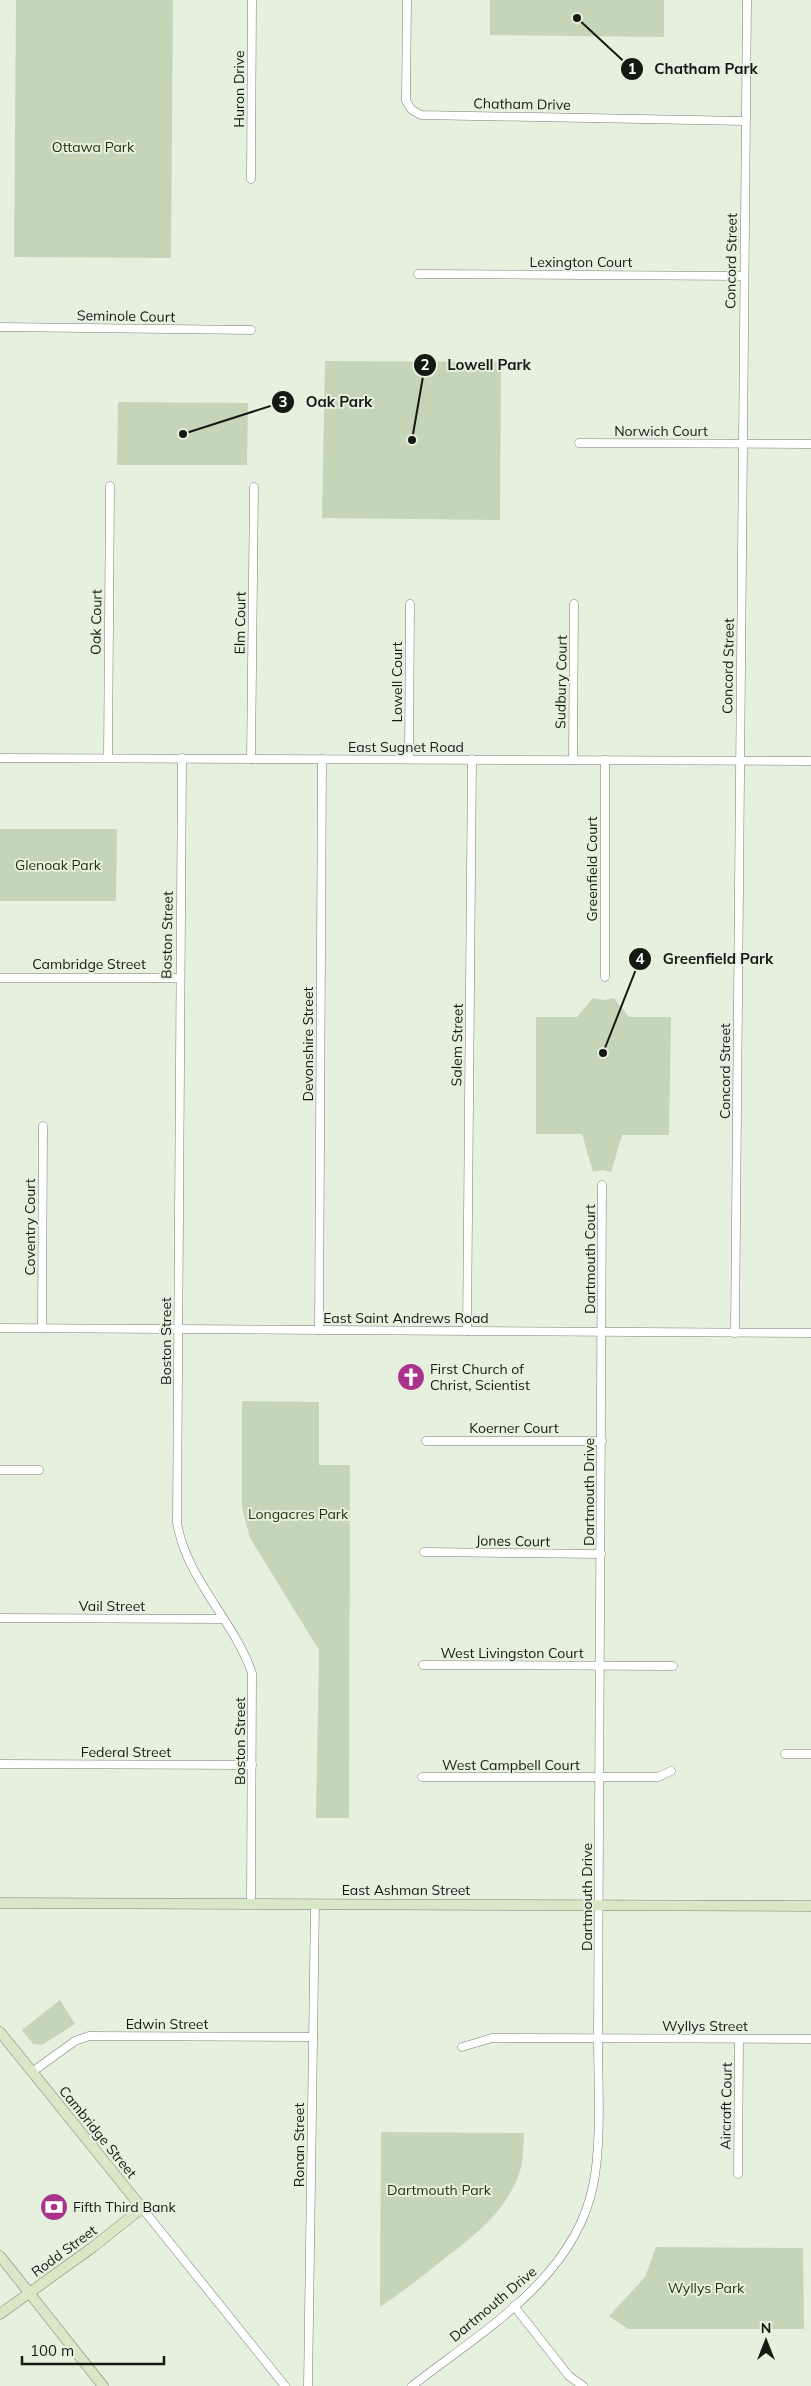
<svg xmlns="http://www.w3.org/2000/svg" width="811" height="2386" font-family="Mulish,sans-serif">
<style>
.green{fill:#c5d6b8}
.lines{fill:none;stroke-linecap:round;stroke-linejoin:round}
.street-casing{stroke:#788071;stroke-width:9}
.secondary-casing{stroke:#788071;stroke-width:11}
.street{stroke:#fff;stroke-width:8}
.secondary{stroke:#d8e8c7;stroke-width:10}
.labels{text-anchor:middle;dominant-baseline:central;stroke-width:4;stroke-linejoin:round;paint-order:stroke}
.street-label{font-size:14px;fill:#151913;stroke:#e6f0df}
.park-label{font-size:14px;fill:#1b3200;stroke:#e6f0df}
.poi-label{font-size:14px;fill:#151913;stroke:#e6f0df;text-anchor:start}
.leader{fill:none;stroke:#151913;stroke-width:2}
.callout-dot{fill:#151913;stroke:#e6f0df;stroke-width:2}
.mark-label{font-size:15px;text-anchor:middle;font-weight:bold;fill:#fff}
.callout-label{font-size:15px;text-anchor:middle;font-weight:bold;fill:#151913;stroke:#e6f0df;stroke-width:4;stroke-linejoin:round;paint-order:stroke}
</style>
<rect width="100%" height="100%" fill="#e6f0df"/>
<g class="green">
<polygon points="16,0 173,0 171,258 14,257"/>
<polygon points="490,0 664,0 664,37 490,35"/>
<polygon points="325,361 501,362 500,520 322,518"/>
<polygon points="118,402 248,403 247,465 117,465"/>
<polygon points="0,829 117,829 116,901 0,901"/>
<polygon points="593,998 603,1000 614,998 629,1017 671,1017 669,1135 622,1135 611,1172 603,1170 593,1172 582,1134 536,1134 536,1017 577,1017"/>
<polygon points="242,1401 319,1402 319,1465 350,1465 349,1818 316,1818 319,1650 250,1538 242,1508"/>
<polygon points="60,2000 75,2024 42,2045 33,2044 22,2030"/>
<path d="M381,2132L524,2133C523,2145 524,2159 520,2171C507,2211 476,2234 444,2259C423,2276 402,2292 380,2307Z"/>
<polygon points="656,2247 803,2248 804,2329 628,2329 609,2316 645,2277"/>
</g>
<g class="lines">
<g class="street-casing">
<g id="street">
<polyline points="407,0 406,101 412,110 421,115 745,121"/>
<polyline points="251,179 252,0"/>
<polyline points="418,274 743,276"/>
<polyline points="0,327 251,330"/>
<polyline points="579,443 811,444"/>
<polyline points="0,758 811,761"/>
<polyline points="108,758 110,486"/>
<path d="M182,758L177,1523C187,1580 233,1619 252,1673L251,1904"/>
<polyline points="251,759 254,487"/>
<polyline points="409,759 410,604"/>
<polyline points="573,760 574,604"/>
<polyline points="605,977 605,760"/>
<polyline points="0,978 179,978"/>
<polyline points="0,1328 811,1333"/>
<polyline points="42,1328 43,1126"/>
<polyline points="319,1330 322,759"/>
<polyline points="467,1331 472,759"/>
<polyline points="735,1333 747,0"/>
<polyline points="426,1441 602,1441"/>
<polyline points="0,1470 39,1470"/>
<polyline points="424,1552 601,1554"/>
<polyline points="0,1618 223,1619"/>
<polyline points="423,1665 673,1666"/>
<polyline points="785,1754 811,1754"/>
<polyline points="0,1764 252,1765"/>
<polyline points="422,1777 658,1777 671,1771"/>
<polyline points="462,2047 492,2038 811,2039"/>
<polyline points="32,2072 75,2041 89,2036 313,2037"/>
<polyline points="738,2174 739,2039"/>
<polyline points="142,2208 285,2386"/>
<polyline points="514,2306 569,2376 583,2386"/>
<polyline points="308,2386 315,1904"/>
<path d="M412,2386C481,2332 574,2279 593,2186C602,2143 598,2083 598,2038L602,1185"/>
</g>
</g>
<g class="secondary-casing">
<g id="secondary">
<polyline points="0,1903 811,1906"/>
<polyline points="0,2032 142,2208 93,2247 0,2314"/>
<polyline points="0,2256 103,2386"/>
</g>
</g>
<use href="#street" class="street"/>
<use href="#secondary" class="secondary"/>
</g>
<defs>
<g id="church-disc" transform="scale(1.4375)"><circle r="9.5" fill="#a9338a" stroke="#e6f0df"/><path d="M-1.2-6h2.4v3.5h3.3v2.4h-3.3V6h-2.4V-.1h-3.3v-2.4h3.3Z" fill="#fff"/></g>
<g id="bank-disc" transform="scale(1.4375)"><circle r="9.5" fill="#a9338a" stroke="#e6f0df"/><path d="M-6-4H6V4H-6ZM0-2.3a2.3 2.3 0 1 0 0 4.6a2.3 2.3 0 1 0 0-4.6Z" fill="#fff"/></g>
</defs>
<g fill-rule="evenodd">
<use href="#church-disc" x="411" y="1377"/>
<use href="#bank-disc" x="54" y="2207"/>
</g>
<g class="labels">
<g class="street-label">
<text transform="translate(239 89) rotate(-90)">Huron Drive</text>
<text transform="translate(522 104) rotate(1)">Chatham Drive</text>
<text transform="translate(731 261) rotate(-89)">Concord Street</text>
<text x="581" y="262">Lexington Court</text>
<text transform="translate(126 316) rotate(1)">Seminole Court</text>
<text x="661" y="431">Norwich Court</text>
<text transform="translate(96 622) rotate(-89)">Oak Court</text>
<text transform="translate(240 623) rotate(-89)">Elm Court</text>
<text transform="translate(728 666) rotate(-89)">Concord Street</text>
<text transform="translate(397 682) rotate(-90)">Lowell Court</text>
<text transform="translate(561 682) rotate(-89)">Sudbury Court</text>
<text x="406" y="747">East Sugnet Road</text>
<text transform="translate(592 869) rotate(-90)">Greenfield Court</text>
<text transform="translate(167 935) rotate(-89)">Boston Street</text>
<text x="89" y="964">Cambridge Street</text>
<text transform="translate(308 1044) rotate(-90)">Devonshire Street</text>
<text transform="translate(457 1045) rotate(-89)">Salem Street</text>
<text transform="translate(725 1071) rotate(-90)">Concord Street</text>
<text transform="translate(30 1227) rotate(-90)">Coventry Court</text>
<text transform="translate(590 1259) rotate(-90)">Dartmouth Court</text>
<text x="406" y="1318">East Saint Andrews Road</text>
<text transform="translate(166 1341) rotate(-90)">Boston Street</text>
<text x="514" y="1428">Koerner Court</text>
<text transform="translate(589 1492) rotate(-90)">Dartmouth Drive</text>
<text transform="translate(513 1541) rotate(1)">Jones Court</text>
<text x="112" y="1606">Vail Street</text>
<text x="512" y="1653">West Livingston Court</text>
<text transform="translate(240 1741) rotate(-90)">Boston Street</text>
<text x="126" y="1752">Federal Street</text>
<text x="511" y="1765">West Campbell Court</text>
<text x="406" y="1890">East Ashman Street</text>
<text transform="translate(587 1897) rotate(-90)">Dartmouth Drive</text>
<text x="167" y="2024">Edwin Street</text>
<text x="705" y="2026">Wyllys Street</text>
<text transform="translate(726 2106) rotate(-89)">Aircraft Court</text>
<text transform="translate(98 2132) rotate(51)">Cambridge Street</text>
<text transform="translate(299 2145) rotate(-90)">Ronan Street</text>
<text transform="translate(64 2251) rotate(-36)">Rodd Street</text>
<text transform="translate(493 2304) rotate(-40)">Dartmouth Drive</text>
</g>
<g class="park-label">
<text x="93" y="147">Ottawa Park</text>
<text x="58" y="865">Glenoak Park</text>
<text x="298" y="1514">Longacres Park</text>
<text x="439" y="2190">Dartmouth Park</text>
<text x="706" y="2288">Wyllys Park</text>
</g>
<g class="poi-label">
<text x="430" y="1369">First Church of<tspan x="430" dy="16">Christ, Scientist</tspan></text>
<text x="73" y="2207">Fifth Third Bank</text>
</g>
</g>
<path class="leader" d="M577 18L632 69M412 440L425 365M183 434L283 402M603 1053L640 959"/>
<g class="callout-dot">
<circle cx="577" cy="18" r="5"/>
<circle cx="412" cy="440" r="5"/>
<circle cx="183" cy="434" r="5"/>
<circle cx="603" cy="1053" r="5"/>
<circle cx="632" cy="69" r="12"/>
<circle cx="425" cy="365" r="12"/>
<circle cx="283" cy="402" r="12"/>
<circle cx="640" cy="959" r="12"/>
</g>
<g class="mark-label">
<text x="632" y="74">1</text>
<text x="425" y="370">2</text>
<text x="283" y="407">3</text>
<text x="640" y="964">4</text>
</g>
<g class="callout-label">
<text x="706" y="74">Chatham Park</text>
<text x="489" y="370">Lowell Park</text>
<text x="339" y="407">Oak Park</text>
<text x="718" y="964">Greenfield Park</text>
</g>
<g transform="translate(766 2341)" stroke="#e6f0df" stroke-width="4" paint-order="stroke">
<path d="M0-4L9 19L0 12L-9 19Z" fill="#151913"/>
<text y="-8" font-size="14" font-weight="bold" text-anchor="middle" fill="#151913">N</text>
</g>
<path d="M22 2356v8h142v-8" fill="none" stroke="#151913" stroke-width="2.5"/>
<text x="30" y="2356" font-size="15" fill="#151913" stroke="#e6f0df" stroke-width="4" paint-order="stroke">100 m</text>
</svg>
